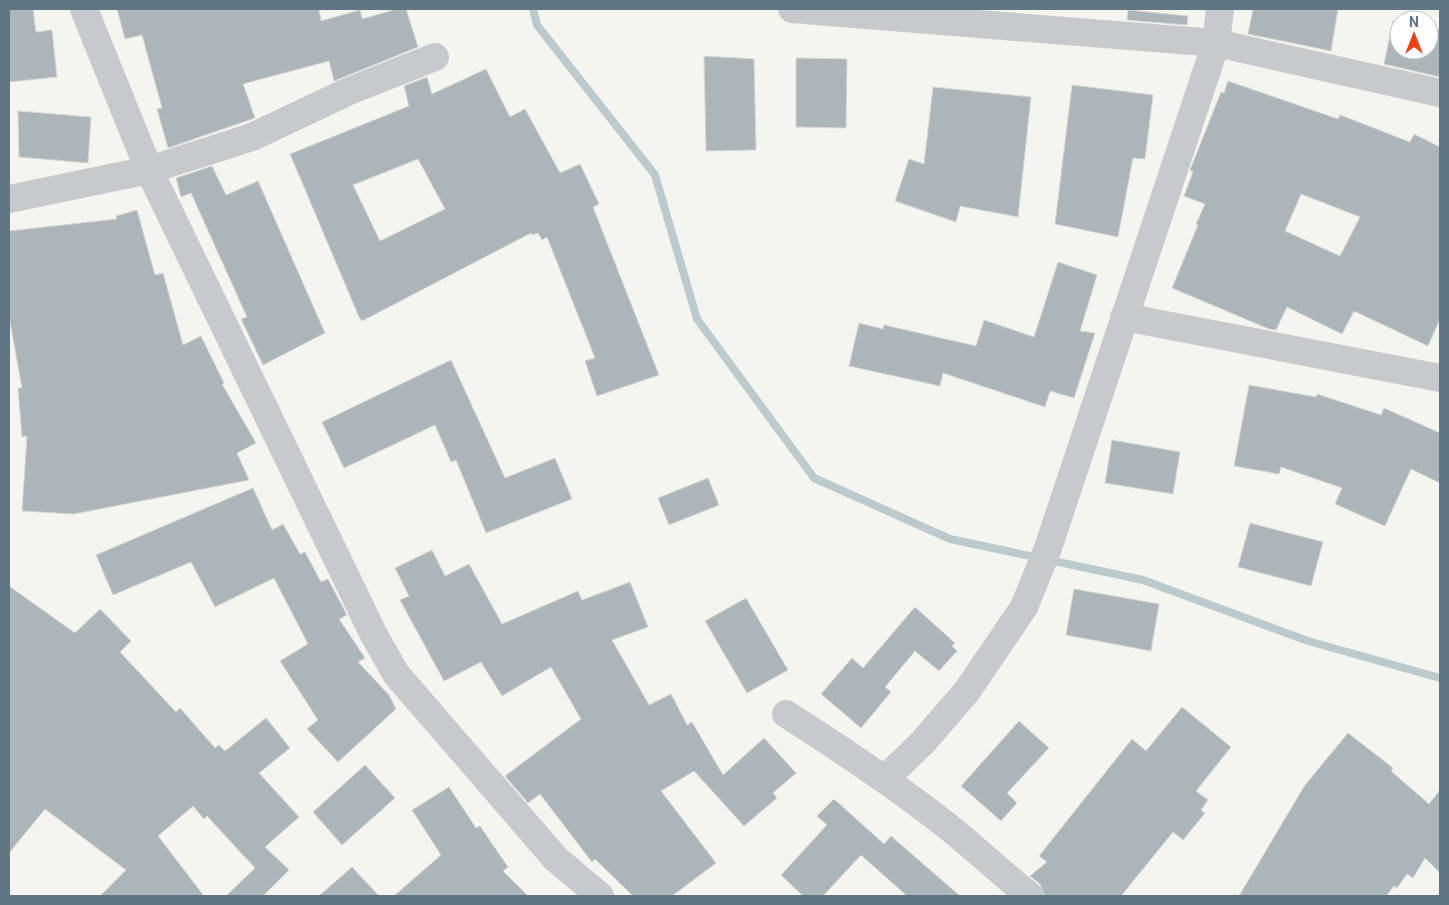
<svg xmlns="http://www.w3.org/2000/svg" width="1449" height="905" font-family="Roboto,sans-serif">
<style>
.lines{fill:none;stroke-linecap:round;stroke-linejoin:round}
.stream{stroke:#bccace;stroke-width:8}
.building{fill:#acb5b9;stroke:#d6d6d3;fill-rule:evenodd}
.minor{stroke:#c7cacd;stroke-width:28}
</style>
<rect width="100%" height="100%" fill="#f5f5f0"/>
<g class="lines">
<polyline class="stream" points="533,9 537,25 655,175 697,319 814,478 950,539 1143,580 1308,641 1440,678"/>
</g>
<g class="building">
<polygon points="9,9 33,9 36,32 52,30 57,77 9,82"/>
<polygon points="117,9 319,9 321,21 360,10 362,19 397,9 406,9 418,47 334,81 329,61 243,84 255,118 168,148 157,109 162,108 142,35 125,39"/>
<polygon points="1253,9 1338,9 1331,51 1248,34"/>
<polygon points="1128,10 1188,16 1187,25 1127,20"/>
<polygon points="1393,21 1399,22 1399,50 1429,50 1429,28 1440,30 1440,77 1384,64"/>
<polygon points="704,56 754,59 756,150 706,151"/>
<polygon points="796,58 847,59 846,128 796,127"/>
<path d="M486,69L510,117L525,109L560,173L580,164L599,204L593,207L659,375L597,396L585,361L595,358L547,237L542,240L538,233L532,235L531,233L362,321L359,317L290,154L409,106L404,86L427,77L432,94ZM418,159L445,209L380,241L353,185Z"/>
<path d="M1228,81L1338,119L1340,115L1410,142L1414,134L1440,147V319L1428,346L1354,311L1342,334L1287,307L1276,330L1269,329L1172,288L1198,225L1196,224L1205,204L1184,196L1193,172L1190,170L1221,92L1224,93ZM1301,194L1360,217L1340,256L1285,231Z"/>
<polygon points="1072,85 1153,95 1145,159 1133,158 1118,237 1055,224"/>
<polygon points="933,87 1031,97 1018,217 960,206 956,222 895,201 909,159 924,164"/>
<polygon points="18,111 91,117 88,163 19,157"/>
<polygon points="212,166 226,195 258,181 325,333 263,365 241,319 247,317 191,193 181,197 176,178"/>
<polygon points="137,210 155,275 163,273 183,345 201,336 224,383 222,384 256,443 237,453 249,480 74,514 22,511 27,436 22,437 18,388 22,388 9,316 9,231 117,219 116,216"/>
<polygon points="1058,262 1097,275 1080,331 1095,333 1074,398 1050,391 1045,407 943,373 940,386 849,366 859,323 883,329 884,325 976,346 984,320 1034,337"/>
<polygon points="451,360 505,478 555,458 572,499 486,533 456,460 451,462 435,425 344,468 322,422"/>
<polygon points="1249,385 1316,397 1317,394 1381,415 1384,408 1440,433 1440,483 1411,469 1385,526 1335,504 1342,488 1281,467 1279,474 1234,466"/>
<polygon points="1112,440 1180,452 1173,494 1105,483"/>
<polygon points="708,478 719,505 669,525 658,498"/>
<polygon points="253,488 272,530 283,524 300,554 305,552 321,582 328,579 347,615 339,619 365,658 358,662 389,695 396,709 338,762 307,729 318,720 280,661 308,644 274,578 215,607 191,562 113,595 96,555"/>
<polygon points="1250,523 1323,542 1311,586 1238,567"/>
<polygon points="432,550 445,576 469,564 502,624 578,591 582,600 630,582 648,627 612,640 649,705 671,694 687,725 692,722 723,775 764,738 796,773 773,793 777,798 744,826 694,771 661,791 716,863 672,896 633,896 595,859 592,862 540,794 528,803 505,776 581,719 551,667 502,696 481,662 444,681 400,600 409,596 395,568"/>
<polygon points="9,586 75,633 100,609 131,641 120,652 176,712 180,708 215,748 219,745 225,751 266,718 290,748 259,773 299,817 265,847 289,870 263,896 226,896 255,868 207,816 204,819 193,806 158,836 204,896 100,896 126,870 45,809 9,853"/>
<polygon points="1074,589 1159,604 1151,651 1066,635"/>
<polygon points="746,598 788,670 747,693 705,621"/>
<polygon points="915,607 955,643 952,646 957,651 939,671 915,651 885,687 891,692 861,728 821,694 852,658 863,668"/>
<polygon points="1182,707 1231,747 1196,791 1208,800 1201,810 1205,813 1183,840 1173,832 1121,896 1045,896 1040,884 1030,876 1047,862 1039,856 1132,739 1146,751"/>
<polygon points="1019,721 1049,748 1007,793 1017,803 1001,821 961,786"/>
<polygon points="1348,733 1393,768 1391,771 1429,804 1440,790 1440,873 1425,858 1413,878 1407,874 1397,888 1394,886 1386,896 1239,896 1305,785"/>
<polygon points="365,765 395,798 342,845 313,812"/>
<polygon points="449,787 476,828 480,826 508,867 503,871 528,896 394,896 441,855 412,810"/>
<polygon points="834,799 884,844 891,836 960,896 907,896 861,855 823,896 803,896 781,875 827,825 817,816"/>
<polygon points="352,867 379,896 319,896"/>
</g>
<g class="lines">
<g class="minor">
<polyline points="84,9 149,170 373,633 396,674 556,859 600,896"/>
<polyline points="792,9 1216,43 1440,93"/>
<polyline points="9,199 149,170 252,137 347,92 435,57"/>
<polyline points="1124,317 1440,378"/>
<path d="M786,714C841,749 895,785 946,825C975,848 1001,873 1030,896"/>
<polyline points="885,779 923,742 967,691 1024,607 1048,548 1216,43 1220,9"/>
</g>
</g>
<rect width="1449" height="905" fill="none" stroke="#617684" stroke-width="20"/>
<g transform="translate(1414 35)"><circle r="24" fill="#ffffff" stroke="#c0c8ce"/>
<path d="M0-4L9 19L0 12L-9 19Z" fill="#f43d11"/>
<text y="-8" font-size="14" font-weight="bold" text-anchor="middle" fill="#617684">N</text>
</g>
</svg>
